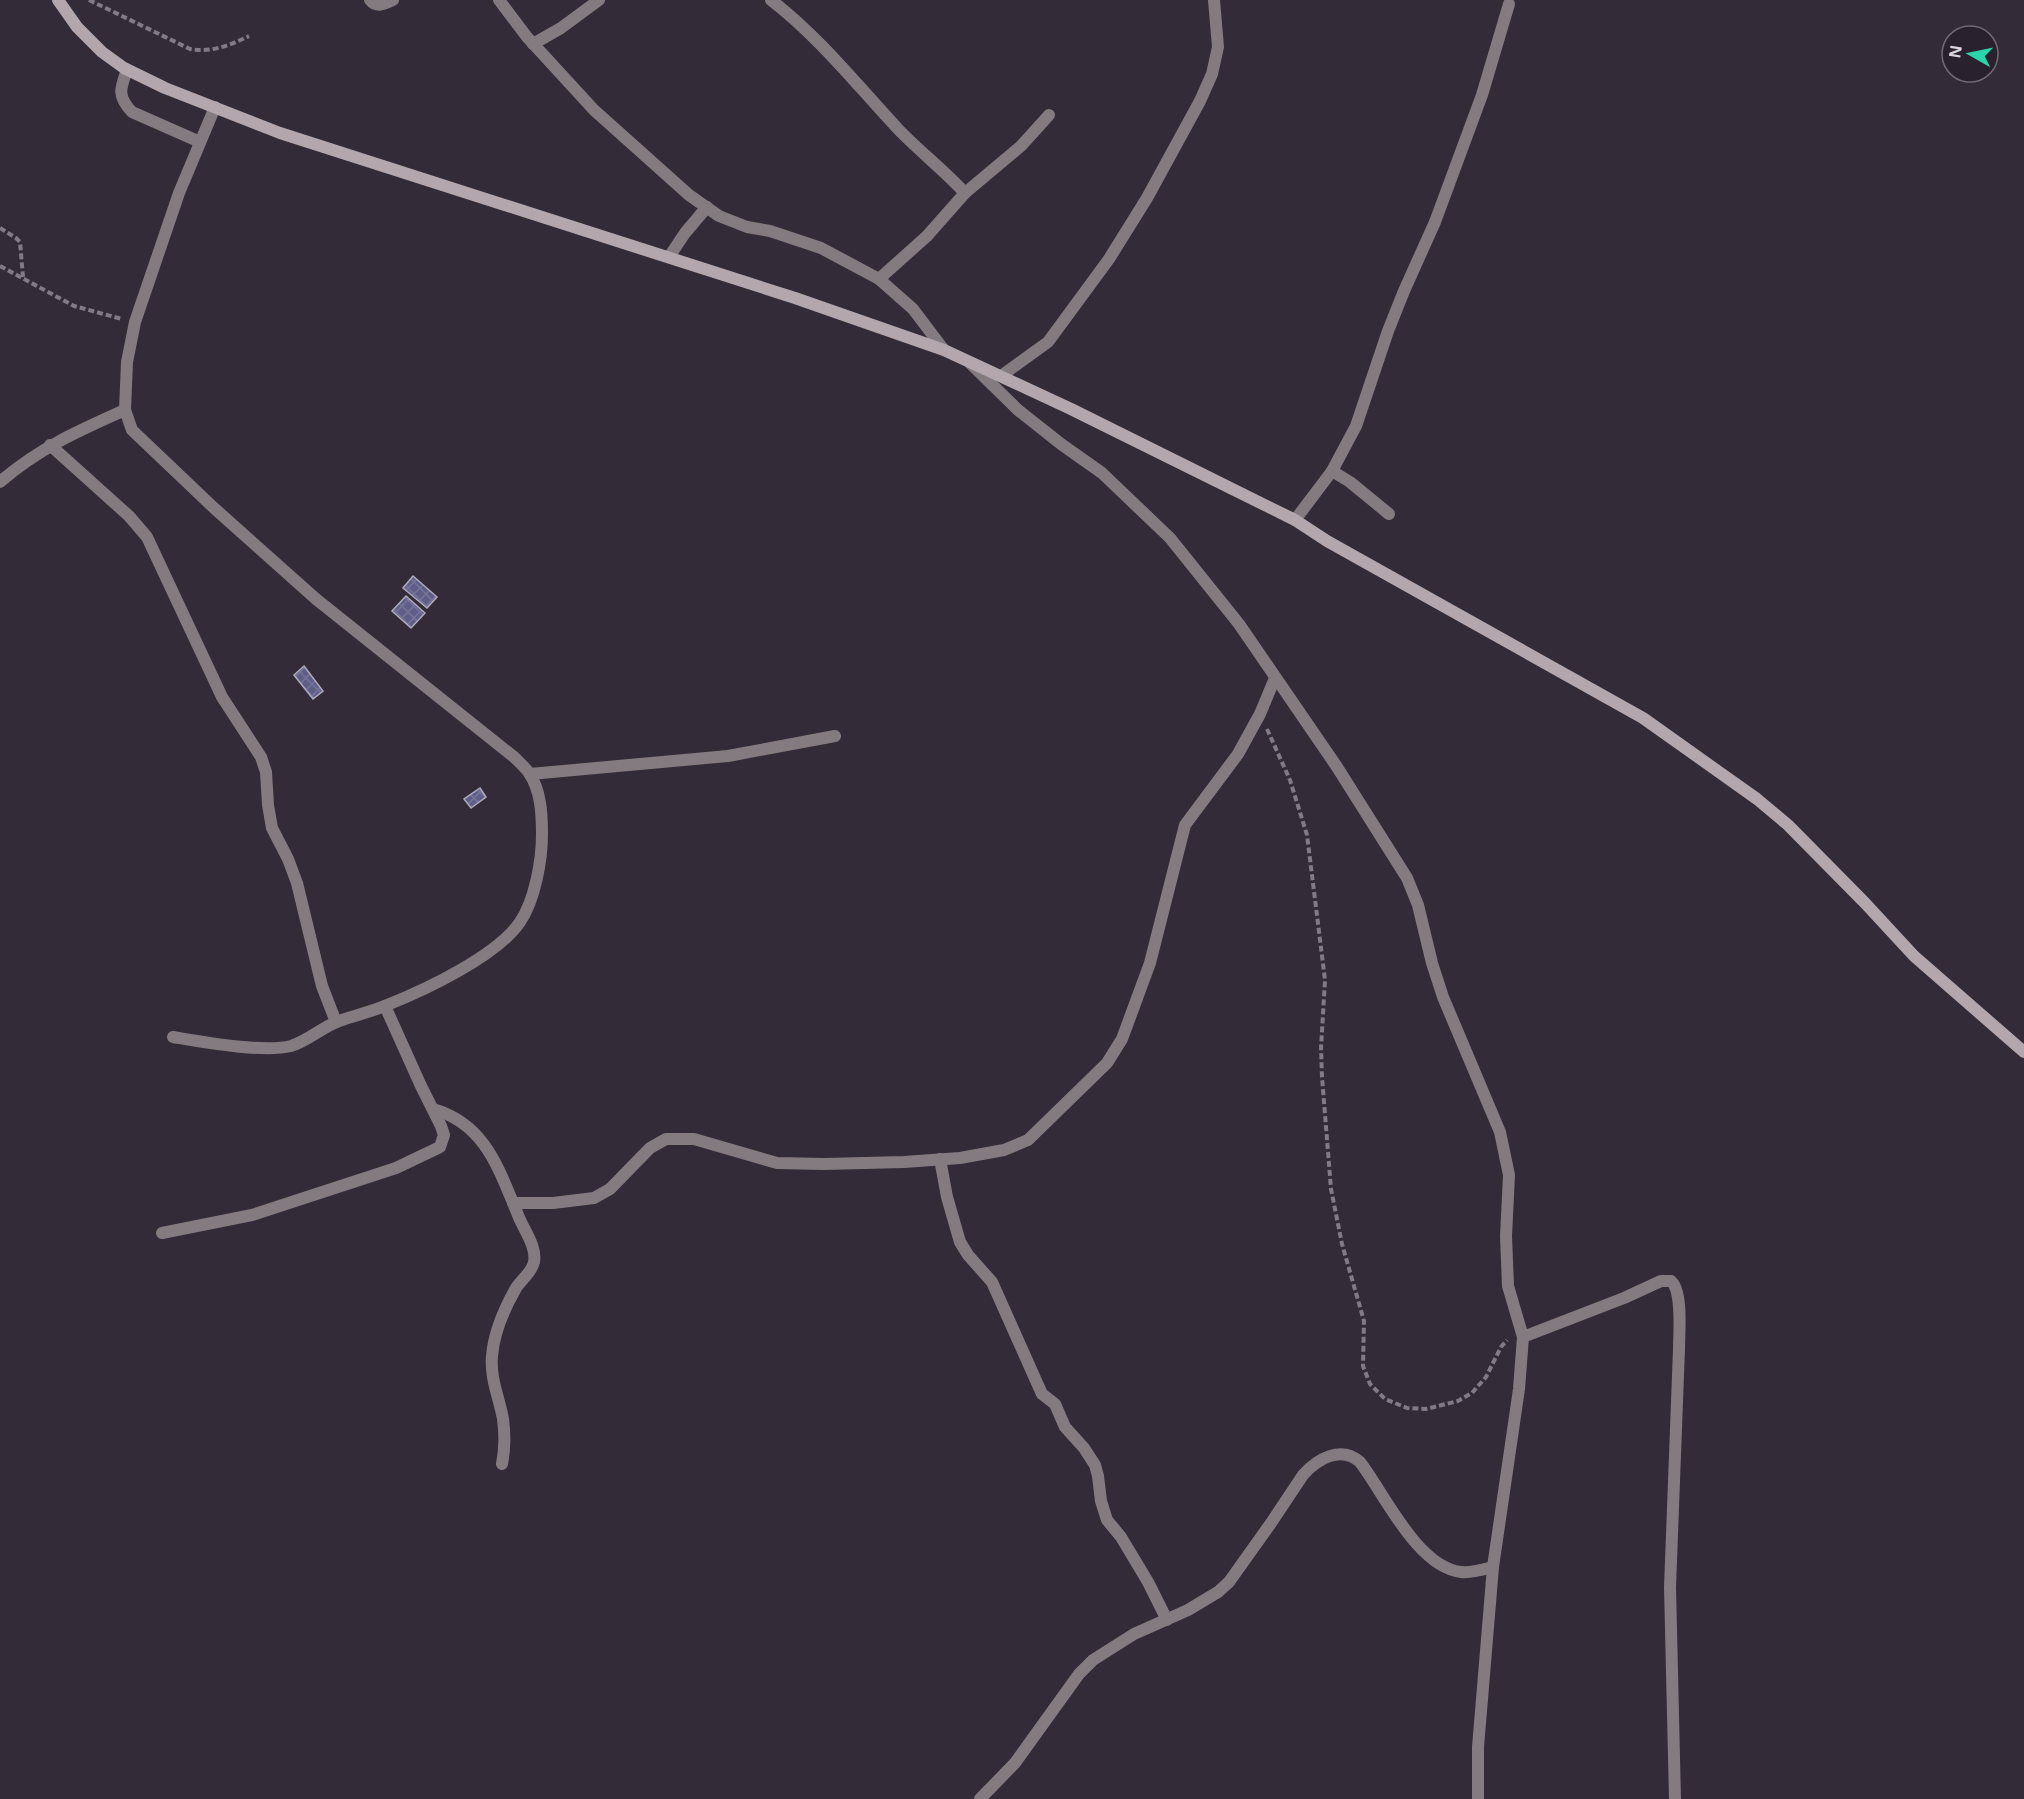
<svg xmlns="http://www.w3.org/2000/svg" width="2024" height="1799" font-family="'Open Sans',sans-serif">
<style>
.building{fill:url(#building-cross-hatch);stroke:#acacbd;stroke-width:1.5}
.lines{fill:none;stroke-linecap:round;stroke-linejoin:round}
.path{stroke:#817b85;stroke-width:4;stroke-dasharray:6 3;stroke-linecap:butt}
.street{stroke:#837b7f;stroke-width:12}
.secondary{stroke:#b3a7ad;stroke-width:12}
</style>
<defs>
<pattern id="building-cross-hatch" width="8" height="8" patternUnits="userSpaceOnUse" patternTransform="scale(1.5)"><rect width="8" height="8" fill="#605e88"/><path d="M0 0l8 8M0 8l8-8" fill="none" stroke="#767498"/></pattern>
</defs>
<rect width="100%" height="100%" fill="#332b37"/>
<g class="building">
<polygon points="413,576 437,597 427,608 403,588"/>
<polygon points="406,596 425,613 411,628 392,611"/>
<polygon points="304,666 323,691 313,699 294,675"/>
<polygon points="480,788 486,797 471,808 464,799"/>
</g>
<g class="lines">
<g class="path">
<path d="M89,0L190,49C211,53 231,45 249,36"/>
<polyline points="0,228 16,238 20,242 23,277"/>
<polyline points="0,266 74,306 122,319"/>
<polyline points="1267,729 1290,780 1307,835 1325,980 1321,1048 1322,1077 1331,1189 1342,1244 1364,1321 1363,1366 1370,1384 1385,1399 1407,1408 1426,1409 1458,1401 1472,1393 1486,1377 1501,1347 1507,1340"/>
</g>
<g class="street">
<path d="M370,0C376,8 385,4 393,0"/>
<polyline points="499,0 527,37 594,110 689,195 719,216 747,227 770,231 821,248 879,279 913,309 944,350"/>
<path d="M771,0C819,37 857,85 898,129C919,151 944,170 965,193"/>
<polyline points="533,44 561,28 599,0"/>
<path d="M127,70C120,89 117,96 132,112L200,142"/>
<polyline points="669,257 685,233 707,207"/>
<polyline points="879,279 927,236 965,193 1021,146 1049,115"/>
<polyline points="970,363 1018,410 1061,444 1102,473 1170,538 1239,624 1337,767 1407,878 1418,905 1432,963 1443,997 1500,1132 1509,1175 1506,1236 1508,1286 1523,1337 1519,1389 1493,1567 1478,1747 1478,1799"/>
<polyline points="1001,376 1048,342 1109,259 1147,198 1200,101 1212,74 1218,47 1214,0"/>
<polyline points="50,445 129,516 147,537 222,697 261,757 266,772 268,805 272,828 288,859 297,883 322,986 336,1022"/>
<polyline points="1332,471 1350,482 1389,514"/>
<path d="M0,482C39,448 78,431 125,410"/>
<polyline points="1295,520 1332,471 1356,426 1388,331 1404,291 1435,222 1482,95 1509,4"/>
<polyline points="530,774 728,756 835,736"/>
<path d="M173,1037C203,1042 263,1053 291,1046C308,1041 322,1027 339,1021C355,1015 371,1012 387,1005C425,990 497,956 520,922C535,900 542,860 542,834C542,815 541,790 529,773C525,767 519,762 514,757L316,599L214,508L132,430L125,410L127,362L135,322L179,193L215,107"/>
<path d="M433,1109C486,1124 499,1170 518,1215C523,1229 537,1246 534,1262C532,1272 522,1279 516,1288C504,1309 494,1332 492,1356C490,1379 499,1397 503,1419C505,1434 505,1449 502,1464"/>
<polyline points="940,1159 947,1197 960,1242 968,1255 992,1282 1042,1394 1055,1404 1065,1427 1084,1448 1095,1465 1098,1476 1101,1501 1107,1520 1121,1537 1148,1582 1167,1620"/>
<polyline points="513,1203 553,1203 594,1198 610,1189 650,1148 666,1139 694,1139 777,1163 824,1164 904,1162 960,1158 1004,1150 1028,1140 1107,1063 1122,1039 1150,963 1185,825 1238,754 1260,714 1275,678"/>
<polyline points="162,1233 252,1215 396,1168 440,1147 444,1135 441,1126 421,1086 385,1006"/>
<path d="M1523,1337L1624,1298L1661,1281H1671C1683,1291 1679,1333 1679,1349L1670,1587L1675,1799"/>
<path d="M980,1799L1015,1763L1079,1674L1093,1660L1134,1634L1188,1610L1218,1592L1229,1582L1271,1523L1303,1475C1317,1459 1341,1445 1360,1462C1384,1493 1417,1567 1461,1572C1471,1573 1482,1570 1493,1567"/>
</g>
<polyline class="secondary" points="58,0 77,27 102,52 124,68 165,88 280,133 795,298 944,350 1071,409 1295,520 1327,541 1643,718 1757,799 1788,825 1865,903 1914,956 2024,1052"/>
</g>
<g transform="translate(1970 54) rotate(279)"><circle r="28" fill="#29212d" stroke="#716a74" stroke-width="1.5"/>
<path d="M0-4.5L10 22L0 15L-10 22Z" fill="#2bd5ac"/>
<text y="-9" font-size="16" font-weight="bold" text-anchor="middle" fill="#dcd7df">N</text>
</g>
</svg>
